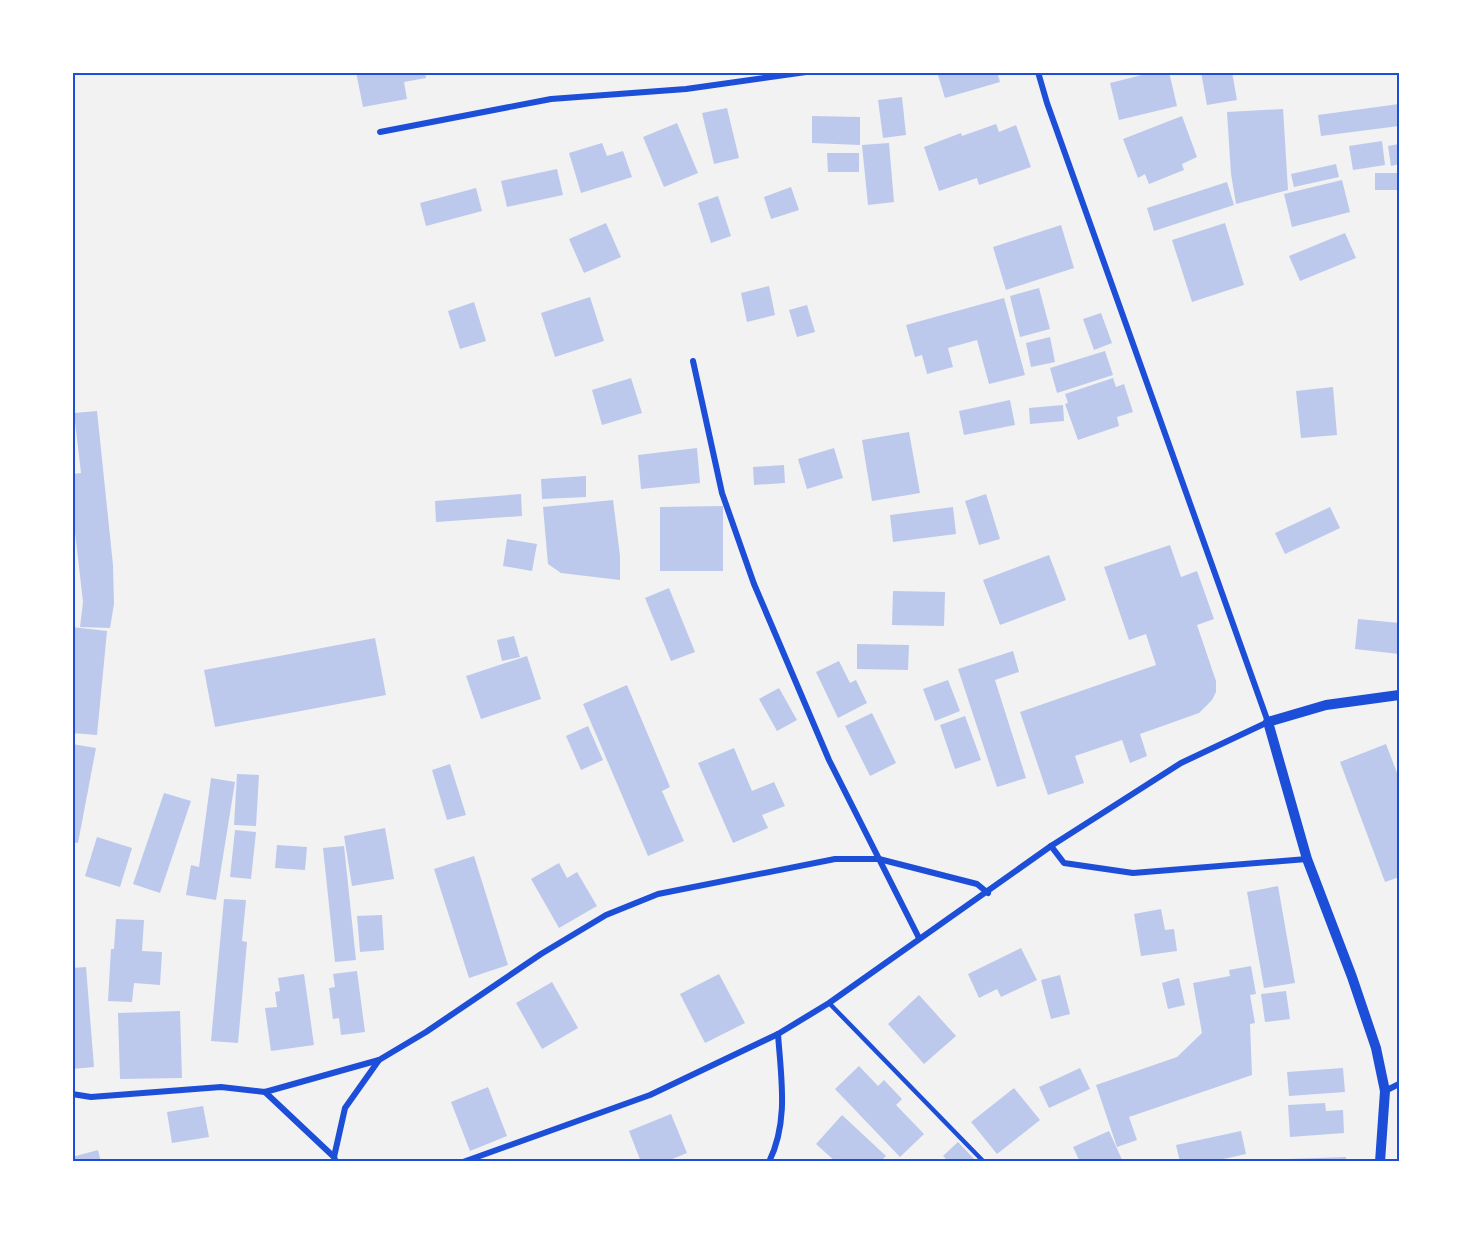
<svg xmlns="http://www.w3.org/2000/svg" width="1471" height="1234" font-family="Rubik,sans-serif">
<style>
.building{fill:#bdc9ec}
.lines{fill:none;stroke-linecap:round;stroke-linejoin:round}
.service{stroke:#1d4ed8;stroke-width:4.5}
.minor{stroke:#1d4ed8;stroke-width:6}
.tertiary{stroke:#1d4ed8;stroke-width:10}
.neatline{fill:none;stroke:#1d4ed8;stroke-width:2}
</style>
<rect width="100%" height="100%" fill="#f2f2f2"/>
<g class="building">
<polygon points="356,72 425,72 426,78 404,82 407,99 363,107"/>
<polygon points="937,72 997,72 1000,82 945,98"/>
<polygon points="1154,72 1169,72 1177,106 1119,120 1110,83"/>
<polygon points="1201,72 1232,72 1237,100 1207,105"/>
<polygon points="902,97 906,135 883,138 878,100"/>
<polygon points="1399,104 1399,126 1321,136 1318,115"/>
<polygon points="727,108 739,158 714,164 702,113"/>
<polygon points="1283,109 1288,190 1236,204 1231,174 1227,112"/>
<polygon points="812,116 860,117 860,145 812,143"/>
<polygon points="1182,116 1197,157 1182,164 1184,170 1149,184 1145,174 1138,178 1123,139"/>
<polygon points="677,123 698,173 664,187 643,137"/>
<polygon points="996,124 999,132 1016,125 1031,167 979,185 977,178 939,191 924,147 961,133 962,136"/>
<polygon points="1382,141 1385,165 1353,170 1349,146"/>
<polygon points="602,143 607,156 623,151 632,177 581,193 569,153"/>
<polygon points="889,143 894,202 868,205 862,145"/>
<polygon points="1399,144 1399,164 1391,166 1388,146"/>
<polygon points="827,153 859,153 859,172 828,172"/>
<polygon points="1336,164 1339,177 1294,187 1291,174"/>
<polygon points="557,169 563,195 507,207 501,181"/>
<rect x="1375" y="173" width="24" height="17"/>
<polygon points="1342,180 1350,212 1292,227 1284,194"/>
<polygon points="1227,182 1234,205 1154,231 1147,208"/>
<polygon points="791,187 799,210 771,219 764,197"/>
<polygon points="476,188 482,211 426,226 420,203"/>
<polygon points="718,196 731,236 711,243 698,203"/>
<polygon points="606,223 621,257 584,273 569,239"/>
<polygon points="1225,223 1244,285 1192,302 1172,240"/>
<polygon points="1061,225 1074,268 1006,290 993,247"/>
<polygon points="1345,233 1356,258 1300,281 1289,256"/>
<polygon points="769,286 775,315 747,322 741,293"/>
<polygon points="1039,288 1050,329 1020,337 1010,296"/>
<polygon points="590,297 604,341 555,357 541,313"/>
<polygon points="1004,298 1025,375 989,384 977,340 948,348 953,367 927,374 922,355 915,357 906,325"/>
<polygon points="474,302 486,341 460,349 448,311"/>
<polygon points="807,305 815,332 797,337 789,310"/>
<polygon points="1101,313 1112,343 1094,350 1083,319"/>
<polygon points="1050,337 1055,362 1031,367 1026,343"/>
<polygon points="1105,351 1113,375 1057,393 1050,368"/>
<polygon points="631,378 642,413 602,425 592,390"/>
<polygon points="1113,378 1116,387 1124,384 1133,412 1117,417 1119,426 1078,440 1065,404 1068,403 1065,394"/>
<polygon points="1333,387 1337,435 1301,438 1296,391"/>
<polygon points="1010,400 1015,425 964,435 959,411"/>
<polygon points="1063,405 1064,421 1030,424 1029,408"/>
<polygon points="97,411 113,565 114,604 110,628 80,627 83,602 72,506 72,474 81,473 74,413"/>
<polygon points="909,432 920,493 872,501 862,440"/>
<polygon points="697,448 700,483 641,489 638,455"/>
<polygon points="834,448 843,478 807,489 798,459"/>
<polygon points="784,465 785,483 754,485 753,467"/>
<polygon points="586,476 586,497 542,499 541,479"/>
<polygon points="521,494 522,516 436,522 435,501"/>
<polygon points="986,494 1000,539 979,545 965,501"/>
<polygon points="613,500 620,556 620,580 561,573 548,564 543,507"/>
<polygon points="723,506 723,571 660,571 660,507"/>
<polygon points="953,507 956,534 893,542 890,515"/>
<polygon points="1330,507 1340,528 1285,554 1275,533"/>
<polygon points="507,539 537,544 532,571 503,566"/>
<polygon points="1170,545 1181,577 1197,571 1214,619 1197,625 1216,681 1216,692 1212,700 1199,713 1140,734 1147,756 1130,763 1122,740 1075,756 1084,783 1048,795 1020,712 1156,665 1146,634 1129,640 1104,567"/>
<polygon points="1049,555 1066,600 1000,625 983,580"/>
<polygon points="669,588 695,652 671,661 645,598"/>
<polygon points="893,591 945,592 944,626 892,625"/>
<polygon points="1358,619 1399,623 1399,654 1355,649"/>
<polygon points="72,627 107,631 97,735 72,733"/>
<polygon points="514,636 520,657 502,661 497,640"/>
<polygon points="375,638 386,695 215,727 204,670"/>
<polygon points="857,644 909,645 908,670 857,669"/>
<polygon points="1013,651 1019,672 995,680 1026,778 997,787 958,669"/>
<polygon points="527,656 541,699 481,719 466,676"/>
<polygon points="839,661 850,683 856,680 867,703 838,718 816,672"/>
<polygon points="948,680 960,711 935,721 923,689"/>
<polygon points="627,685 670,787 662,791 684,841 648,856 583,704"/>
<polygon points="779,688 797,720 777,731 759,699"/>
<polygon points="872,713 896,763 870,776 845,726"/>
<polygon points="965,716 981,760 955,769 940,725"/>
<polygon points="588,726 603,760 581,770 566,736"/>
<polygon points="72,744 96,748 78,843 72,842"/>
<polygon points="1386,744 1399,778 1399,877 1385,882 1340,762"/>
<polygon points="734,748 752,791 774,782 785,806 762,815 768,828 733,843 698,763"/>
<polygon points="450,764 466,815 447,820 432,770"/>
<polygon points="237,774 259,775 256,826 234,825"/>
<polygon points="211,778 235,782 216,900 186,895 191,865 199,867"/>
<polygon points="164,793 191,801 160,893 133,884"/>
<polygon points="385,828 394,879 352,886 344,836"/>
<polygon points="235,830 256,832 251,879 230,877"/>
<polygon points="97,837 132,848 120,887 85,876"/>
<polygon points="277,845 307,847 305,870 275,868"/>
<polygon points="344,846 356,960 335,962 323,848"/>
<polygon points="474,856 508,965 469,978 434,869"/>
<polygon points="559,863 567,878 577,872 597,906 559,928 531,879"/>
<polygon points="1278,886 1295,983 1264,988 1247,892"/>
<polygon points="224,899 246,900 242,941 247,942 238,1043 211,1041"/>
<polygon points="1161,909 1165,930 1174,929 1177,951 1141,956 1134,914"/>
<polygon points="382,915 384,950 360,952 357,916"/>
<polygon points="116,919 144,920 142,951 162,952 160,985 134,983 132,1002 108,1001 111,949 114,949"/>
<polygon points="1021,948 1037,980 1001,997 997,989 979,998 968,974"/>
<polygon points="1251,966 1256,994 1250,995 1255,1023 1250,1024 1252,1075 1129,1117 1137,1140 1117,1147 1096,1085 1177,1057 1202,1033 1193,983 1230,976 1229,970"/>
<polygon points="86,967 94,1067 72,1069 72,968"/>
<polygon points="357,971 365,1032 341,1035 339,1018 333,1019 329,988 335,987 333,974"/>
<polygon points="304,974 314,1045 271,1051 265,1008 277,1007 275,992 280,991 278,978"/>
<polygon points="719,974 745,1023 705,1043 680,994"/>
<polygon points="1060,975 1070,1014 1051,1019 1041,980"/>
<polygon points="1179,978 1185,1005 1168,1009 1162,983"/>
<polygon points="552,982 578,1028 542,1049 516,1003"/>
<polygon points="1286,991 1290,1019 1265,1022 1261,994"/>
<polygon points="919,995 956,1036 924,1064 888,1024"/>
<polygon points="180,1011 182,1078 120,1079 118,1013"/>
<polygon points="859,1066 878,1086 884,1080 902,1099 896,1105 924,1134 900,1157 835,1089"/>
<polygon points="1080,1068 1090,1089 1049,1108 1039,1087"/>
<polygon points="1343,1068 1345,1092 1289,1096 1287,1072"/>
<polygon points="488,1087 507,1136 470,1151 451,1102"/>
<polygon points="1014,1088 1040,1120 997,1154 971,1122"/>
<polygon points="1325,1103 1326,1111 1343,1110 1344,1133 1290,1137 1288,1105"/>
<polygon points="203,1106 209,1137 172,1143 167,1112"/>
<polygon points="671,1114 687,1153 665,1162 641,1162 629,1131"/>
<polygon points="842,1115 886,1156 880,1162 836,1162 816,1144"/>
<polygon points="1109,1131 1123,1162 1080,1162 1073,1147"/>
<polygon points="1241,1131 1246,1154 1210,1162 1180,1162 1176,1145"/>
<polygon points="958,1142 977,1162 949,1162 943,1156"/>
<polygon points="98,1150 101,1162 72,1162 72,1157"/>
<polygon points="1346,1157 1346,1162 1287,1162 1287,1159"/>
</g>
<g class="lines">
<polyline class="service" points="829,1003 984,1162"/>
<g class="minor">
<polyline points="380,132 551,99 686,89 806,72"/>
<polyline points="693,361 722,493 754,584 829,760 919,938"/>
<polyline points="1051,846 1064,863 1133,873 1307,859"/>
<polyline points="1385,1091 1399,1084"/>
<polyline points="265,1092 334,1157"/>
<polyline points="72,1094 91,1097 221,1087 265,1092 379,1060"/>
<polyline points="336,1162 334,1157 345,1108 379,1060 426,1032 541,954 606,915 658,894 835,859 879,859 977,884 988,893"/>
<polyline points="463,1162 650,1095 778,1034 829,1003 1051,846 1181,763 1268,722 1047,103 1038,72"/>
<path d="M769,1162C789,1121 781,1078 778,1034"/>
</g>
<polyline class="tertiary" points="1380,1162 1385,1091 1376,1048 1352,977 1307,859 1268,722 1326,705 1399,695"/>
</g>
<rect width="1471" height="1234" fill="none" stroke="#ffffff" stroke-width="147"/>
<rect x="74" y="74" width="1324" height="1086" class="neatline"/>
</svg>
